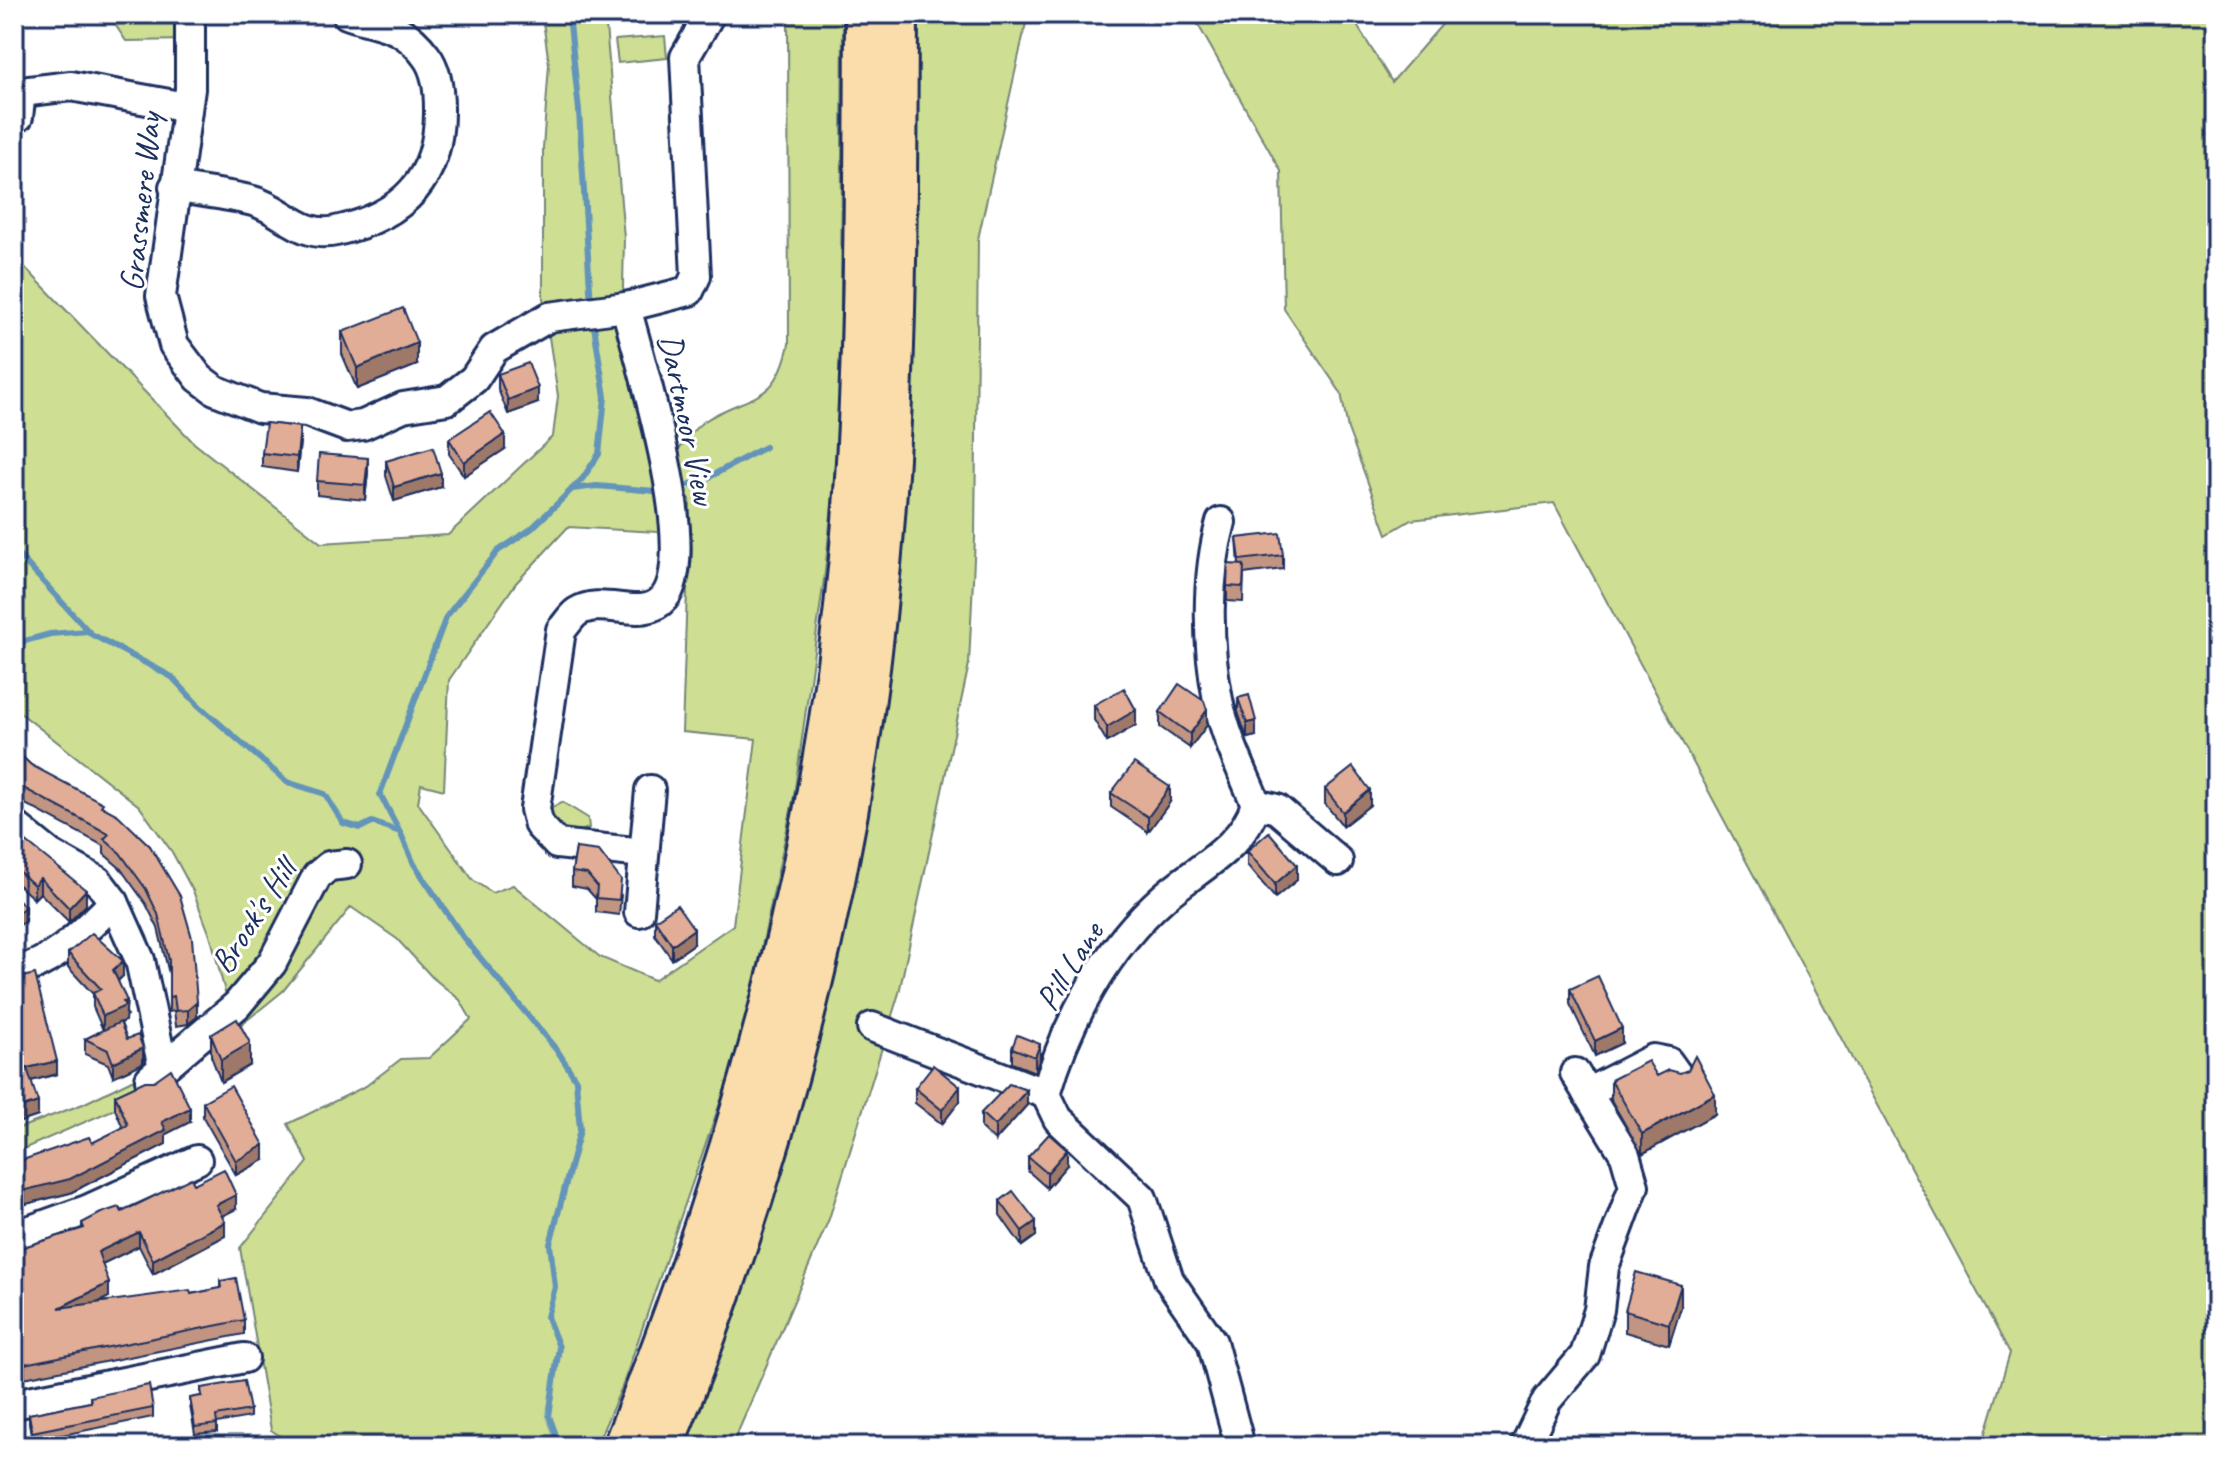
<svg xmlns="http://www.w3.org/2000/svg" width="2230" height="1460" font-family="Caveat,sans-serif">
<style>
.green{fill:#cede92;stroke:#748678;stroke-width:2}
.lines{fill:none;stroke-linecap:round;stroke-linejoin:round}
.stream{stroke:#6394b9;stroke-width:6}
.minor-casing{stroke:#1b2f5e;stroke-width:34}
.highway-casing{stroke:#1b2f5e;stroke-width:46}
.minor{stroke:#fff;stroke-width:28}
.highway{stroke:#fbddab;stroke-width:40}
.wall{fill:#c29582;stroke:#1b2f5e;stroke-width:2}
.shaded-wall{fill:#9e796a;stroke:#1b2f5e;stroke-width:2}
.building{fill:#e2ad97;stroke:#1b2f5e;stroke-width:2}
.labels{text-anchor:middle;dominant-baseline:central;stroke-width:6;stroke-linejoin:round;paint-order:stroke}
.street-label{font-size:34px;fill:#1b2f5e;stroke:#fff}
</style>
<rect width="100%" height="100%" fill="#fff"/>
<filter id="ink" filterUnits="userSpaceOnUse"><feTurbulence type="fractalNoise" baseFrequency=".0125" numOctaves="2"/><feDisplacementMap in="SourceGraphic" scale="16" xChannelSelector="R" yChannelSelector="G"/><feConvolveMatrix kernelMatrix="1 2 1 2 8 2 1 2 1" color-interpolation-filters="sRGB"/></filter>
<g filter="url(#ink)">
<g class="green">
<polygon points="108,14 190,14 190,40 126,41"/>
<path d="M542,14H605L624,238L623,288L675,533L568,527L516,583L449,680L444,790L421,784L418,803L473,880L492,893L513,885L600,957L654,980L733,925L756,739L682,732L690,505L678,450C685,441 693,429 703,422C748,392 775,408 789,344L788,14H843L840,428L825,572L794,796L743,1036L622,1387L596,1446H295L271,1430L240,1248L308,1162L288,1124L366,1086L401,1059L429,1058L471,1019L460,1000L432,977L397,939L351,907L283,991L241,1025L226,996L211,938L193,891L172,852L139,806L14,708V256L194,443L321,543L448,535L553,436L558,396L543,298V148L549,64Z"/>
<polygon points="911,14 1028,14 978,239 975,538 969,664 899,993 829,1219 732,1446 676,1446 798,1112"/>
<polygon points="1192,14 1350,14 1392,82 1451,14 2216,14 2216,1446 1982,1446 2010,1353 1554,503 1411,520 1387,534 1348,429 1341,393 1284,309 1281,171"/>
<polygon points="665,36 667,58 618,63 615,40"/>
<polygon points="562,802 588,818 589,828 580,831 554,826 551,808"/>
<polygon points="148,1072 124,1105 14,1153 14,1130 83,1104"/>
</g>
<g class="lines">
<g class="stream">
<polyline points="569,14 579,111 591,305"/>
<polyline points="683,486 700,482 765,447"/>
<polyline points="572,489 597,486 655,491"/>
<polyline points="14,550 91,634 172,677 198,705 287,782 325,794 343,823 360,828 372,822 400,832 414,864 463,937 559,1053 576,1080 580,1130 550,1244 555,1287 547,1317 559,1347 549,1416 560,1446"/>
<polyline points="14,644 50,634 88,631"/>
<polyline points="400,832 380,794 446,617 498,551 531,529 555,506 583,478 599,454 605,397 593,320"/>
</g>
<g class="minor-casing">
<g id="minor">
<polyline points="190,14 190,89 161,296 174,345 199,378 215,390 260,408 307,412 347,427 363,425 403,407 447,400 474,379 494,349 549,317 626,307 689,291 696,276 685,57 710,14"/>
<polyline points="18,117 21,92 71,86 185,107"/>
<path d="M174,187C200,192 227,194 253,201C283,209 302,239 336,231C403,216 440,179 439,109C439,92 437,70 426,56C402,23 380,26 347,14"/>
<path d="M626,307C640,362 701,553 664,598C643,623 603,595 577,612C571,616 566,625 561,630L535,809L539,825L557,844L644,853"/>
<path d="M1221,522C1206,576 1207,644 1218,700C1225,736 1242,770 1256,804C1242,849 1197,868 1164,897C1107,947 1066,1022 1046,1094L1058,1119L1142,1198L1169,1280L1212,1342L1240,1446"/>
<polyline points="1256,804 1277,809 1338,861"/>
<polyline points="14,825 50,854 98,881 114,902 140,960 163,1068"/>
<polyline points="639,912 650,790"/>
<path d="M14,972C57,962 83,932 114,902"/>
<polyline points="872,1027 1046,1094"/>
<polyline points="150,1079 237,1005 272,963 317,876 329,866 347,864"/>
<polyline points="1587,1093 1653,1059 1668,1062 1678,1076"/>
<polyline points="14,1236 87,1210 197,1160"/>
<polyline points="14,1404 244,1358"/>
<polyline points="1525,1446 1547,1400 1585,1355 1599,1310 1604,1267 1634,1186 1625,1155 1575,1073"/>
</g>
</g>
<g class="highway-casing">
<g id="highway">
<path d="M624,1446C739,1161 822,865 850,558C866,377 865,195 866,14"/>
<path d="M662,1446C776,1169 854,863 880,565C897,381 896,198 897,14"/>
</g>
</g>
<use href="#minor" class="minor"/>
<use href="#highway" class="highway"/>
</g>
<g class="wall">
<polygon points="342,332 417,365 357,389 342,354"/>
<polygon points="498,374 538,403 508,414 498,389"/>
<polygon points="449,439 505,449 464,476 449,454"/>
<polygon points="300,441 297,472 262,467 262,453"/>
<polygon points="386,461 441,487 394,501 386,476"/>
<polygon points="368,472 365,500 317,495 317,481"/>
<polygon points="1237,538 1283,555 1283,569 1244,574 1243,602 1227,601 1227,586 1239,565"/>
<polygon points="1238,698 1256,736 1247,738 1238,712"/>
<polygon points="1094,705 1136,725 1107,742 1094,720"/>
<polygon points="1160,712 1207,725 1190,748 1160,727"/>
<polygon points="14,749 31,765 103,807 150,846 197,1017 188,1024 176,1026 174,1011 169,1012 169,974 158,928 146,904 120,868 104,854 104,846 14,798"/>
<polygon points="1325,789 1370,805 1343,826 1325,804"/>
<polygon points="1111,793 1170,802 1148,832 1111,807"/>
<polygon points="14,840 86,905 69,922 40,893 34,899 14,881"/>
<polygon points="576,848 621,895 619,915 596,912 596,899 587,889 572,886 572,872"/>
<polygon points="1247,851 1297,880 1275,898 1247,865"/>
<polygon points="655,920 694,944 672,959 655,935"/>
<polygon points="68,953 123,976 118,981 127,1015 125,1016 125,1021 121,1023 127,1039 143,1063 113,1077 108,1064 85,1054 85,1039 103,1030 93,1007 93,994 68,967"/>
<polygon points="14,979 57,1074 31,1081 38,1116 14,1124 14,1067 17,1067 15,1057 16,1031 14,1024"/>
<polygon points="1570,989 1622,1043 1595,1056 1570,1004"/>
<polygon points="211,1035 250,1065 221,1082 211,1056"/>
<polygon points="1012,1048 1040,1058 1035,1072 1012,1063"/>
<polygon points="1657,1076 1715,1114 1642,1154 1611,1100 1611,1080"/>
<polygon points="915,1088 960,1101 942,1124 915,1103"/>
<polygon points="115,1095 190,1122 166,1134 166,1144 70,1193 14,1207 14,1163 92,1143 123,1128 115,1109"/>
<polygon points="203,1102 264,1160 236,1175 203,1117"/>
<polygon points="1027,1105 995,1141 981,1128 981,1113"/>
<polygon points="1028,1157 1067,1165 1047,1188 1028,1171"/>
<polygon points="194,1184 236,1209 222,1216 225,1236 153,1274 139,1246 102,1264 109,1297 97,1302 191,1294 220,1288 220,1281 244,1320 244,1334 14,1380 14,1250 82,1229 82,1223 122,1212"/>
<polygon points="1000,1201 1036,1236 1022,1246 1000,1215"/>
<polygon points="1681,1307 1669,1345 1625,1332 1625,1311"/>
<polygon points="201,1388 250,1410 250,1417 217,1423 217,1432 195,1434 190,1406 190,1398 201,1396"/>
<polygon points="90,1397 153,1408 153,1417 32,1441 29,1423 29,1414 90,1402"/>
</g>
<g class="shaded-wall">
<polygon points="417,343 417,365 357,389 357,368"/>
<polygon points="538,388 538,403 508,414 508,400"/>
<polygon points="300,427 300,441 297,472 297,457"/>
<polygon points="505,434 505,449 464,476 464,462"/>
<polygon points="368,458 368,472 365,500 365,485"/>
<polygon points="441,473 441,487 394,501 394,487"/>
<polygon points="1136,710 1136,725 1107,742 1107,727"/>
<polygon points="1207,710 1207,725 1190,748 1190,734"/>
<polygon points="1256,721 1256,736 1247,738 1247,723"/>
<polygon points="1170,787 1170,802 1148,832 1148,817"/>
<polygon points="1370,790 1370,805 1343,826 1343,812"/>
<polygon points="1297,865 1297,880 1275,898 1275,884"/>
<polygon points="40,878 40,893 34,899 34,885"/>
<polygon points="86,890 86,905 69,922 69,908"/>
<polygon points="25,907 25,921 14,930 14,916"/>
<polygon points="694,929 694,944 672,959 672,945"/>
<polygon points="123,961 123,976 113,985 113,970"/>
<polygon points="127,1001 125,1021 103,1031 103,1016"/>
<polygon points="197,1002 197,1017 188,1024 188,1010"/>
<polygon points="1622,1028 1622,1043 1595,1056 1595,1041"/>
<polygon points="250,1043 250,1065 221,1082 221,1060"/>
<polygon points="1040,1044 1040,1058 1035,1072 1035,1057"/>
<polygon points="143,1048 143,1063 113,1077 113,1063"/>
<polygon points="57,1061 57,1074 27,1082 27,1068"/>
<polygon points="960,1087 960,1101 942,1124 942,1110"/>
<polygon points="1027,1090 1027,1105 995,1141 995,1126"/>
<polygon points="1715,1094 1715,1114 1642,1154 1642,1134"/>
<polygon points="38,1102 38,1116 14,1124 14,1110"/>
<polygon points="190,1108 190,1122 166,1134 166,1144 70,1193 14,1207 14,1193"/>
<polygon points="264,1145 264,1160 236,1175 236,1161"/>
<polygon points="1067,1150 1067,1165 1047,1188 1047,1173"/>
<polygon points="236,1195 236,1209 216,1219 216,1205"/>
<polygon points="1036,1221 1036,1236 1022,1246 1022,1231"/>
<polygon points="225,1222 225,1236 153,1274 153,1260"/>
<polygon points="139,1232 139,1246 98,1266 98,1252"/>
<polygon points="109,1283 109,1297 59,1322 59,1308"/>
<polygon points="1681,1285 1681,1307 1669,1345 1669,1324"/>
</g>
<g class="building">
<polygon points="403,308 417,343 357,368 342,332"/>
<polygon points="528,363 538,388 508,400 498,374"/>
<polygon points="490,412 505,434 464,462 449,439"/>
<polygon points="266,423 300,427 297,457 262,453"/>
<polygon points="433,447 441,473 394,487 386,461"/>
<polygon points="319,454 368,458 365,485 317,481"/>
<polygon points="1280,533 1283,555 1240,560 1237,538"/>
<polygon points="1228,564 1244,565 1243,587 1227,586"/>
<polygon points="1179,684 1204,701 1207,710 1190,734 1160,712"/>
<polygon points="1124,688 1136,710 1107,727 1094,705"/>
<polygon points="1249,695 1256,721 1247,723 1238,698"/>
<polygon points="14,749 31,765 103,803 101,806 118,815 150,846 180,896 192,938 197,1002 188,1010 176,1011 174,996 169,997 169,960 158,914 146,889 120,853 104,839 109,834 14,783"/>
<polygon points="1134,763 1170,787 1148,817 1111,793"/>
<polygon points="1353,767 1370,790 1343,812 1325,789"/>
<polygon points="1269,832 1297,865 1275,884 1247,851"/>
<polygon points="15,839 20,844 24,840 86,890 69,908 40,878 34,885 14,867"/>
<polygon points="576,848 599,851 621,880 619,900 596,898 597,886 587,874 572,872"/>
<polygon points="14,894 25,907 14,916"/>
<polygon points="677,905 694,929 672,945 655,920"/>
<polygon points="92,933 123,961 113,970 127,1001 123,1002 125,1006 103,1016 93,993 101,989 68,953"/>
<polygon points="35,974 57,1061 27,1068 38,1102 14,1110 14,1067 21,1066 15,1044 18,1043 15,1032 19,1031 14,1011 14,979"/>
<polygon points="1598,976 1622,1028 1595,1041 1570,989"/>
<polygon points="237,1019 250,1043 221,1060 211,1035"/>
<polygon points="120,1022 127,1039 138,1035 143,1048 113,1063 108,1050 85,1039"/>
<polygon points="1017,1035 1040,1044 1035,1057 1012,1048"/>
<polygon points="1695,1056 1715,1094 1642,1134 1611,1080 1648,1061 1657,1076 1669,1070 1680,1073 1688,1070"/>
<polygon points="933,1065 960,1087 942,1110 915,1088"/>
<polygon points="171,1069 190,1108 162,1122 166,1130 70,1179 14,1193 14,1163 89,1137 92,1143 128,1125 115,1095 145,1081 154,1081"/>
<polygon points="1009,1084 1027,1090 995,1126 981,1113"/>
<polygon points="231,1086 264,1145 236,1161 203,1102"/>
<polygon points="1049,1134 1067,1150 1047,1173 1028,1157"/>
<polygon points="224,1169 236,1195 216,1205 225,1222 153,1260 139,1232 98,1252 109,1283 59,1308 190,1290 191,1294 221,1288 220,1281 236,1278 244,1320 14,1366 14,1250 84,1228 82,1223 101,1213 119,1207 122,1212 191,1178 194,1184"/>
<polygon points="1013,1191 1036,1221 1022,1231 1000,1201"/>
<polygon points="1636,1272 1681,1285 1669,1324 1625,1311"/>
<polygon points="244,1381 250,1410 216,1416 217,1424 195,1427 190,1398 202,1396 201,1388"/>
<polygon points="149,1385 153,1408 32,1432 29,1414 91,1402 90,1397"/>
</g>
</g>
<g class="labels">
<g class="street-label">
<text transform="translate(140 202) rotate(-84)">Grassmere Way</text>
<text transform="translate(688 419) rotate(78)">Dartmoor View</text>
<text transform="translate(253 916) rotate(-57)">Brook's Hill</text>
<text transform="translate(1069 966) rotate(-58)">Pill Lane</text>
</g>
</g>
<rect width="2230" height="1460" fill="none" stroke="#fff" stroke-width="48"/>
<rect x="24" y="24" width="2182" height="1412" fill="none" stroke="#1b2f5e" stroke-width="3" filter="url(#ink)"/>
</svg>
